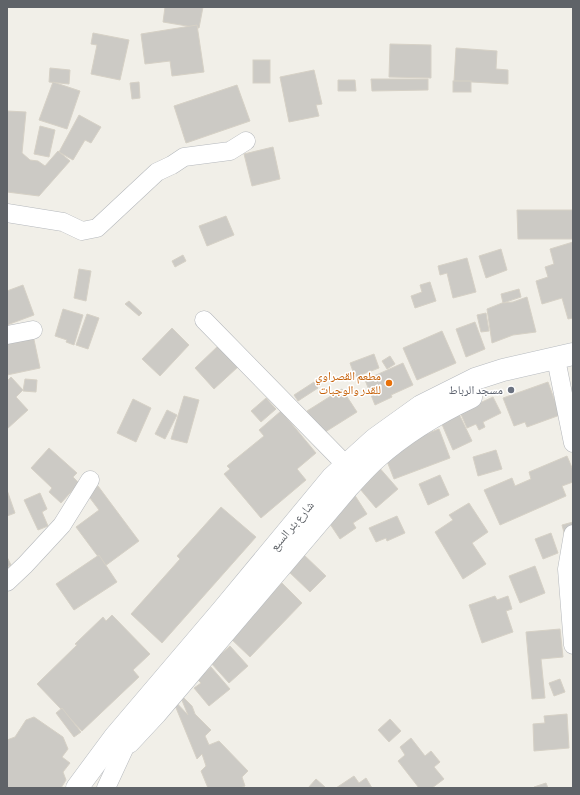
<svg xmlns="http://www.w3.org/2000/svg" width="580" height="795" font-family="'Asap Condensed','Noto Naskh Arabic',sans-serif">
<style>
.building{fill:#cccac5;stroke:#d6d1c6}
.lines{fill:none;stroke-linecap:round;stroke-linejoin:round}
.street-casing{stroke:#b5b8bc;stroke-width:19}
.secondary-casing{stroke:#b6babf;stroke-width:23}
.street{stroke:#fff;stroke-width:18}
.secondary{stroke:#fff;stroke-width:22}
.food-dot{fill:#e8710a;stroke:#fff;stroke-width:1.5}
.worship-dot{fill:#6b7280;stroke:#fff;stroke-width:1.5}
.labels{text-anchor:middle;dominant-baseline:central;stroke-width:3;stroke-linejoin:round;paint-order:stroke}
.food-label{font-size:12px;fill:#c56008;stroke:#fff;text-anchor:end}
.worship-label{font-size:12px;fill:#5b616d;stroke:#fff;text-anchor:end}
.street-label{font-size:12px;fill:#5f6368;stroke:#fff}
</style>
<rect width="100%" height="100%" fill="#f1efe8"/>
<g class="building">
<polygon points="165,7 203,7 199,28 163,22"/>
<polygon points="197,25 204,72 172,76 170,61 145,64 141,34"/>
<polygon points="93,33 129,40 120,80 91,74 97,45 91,44"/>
<polygon points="390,44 431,45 431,78 389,77"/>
<polygon points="456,48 497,51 496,69 508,70 508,84 454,81"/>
<rect x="253" y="60" width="17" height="23"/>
<polygon points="50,68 70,70 69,84 49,82"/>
<polygon points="314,70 322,104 316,105 319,116 289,122 280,77"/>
<polygon points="371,79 428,79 428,90 372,91"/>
<polygon points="338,80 355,80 356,91 338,91"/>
<rect x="453" y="81" width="18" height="11"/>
<polygon points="53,82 80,91 67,129 39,120"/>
<polygon points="139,82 140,98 132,99 130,83"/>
<polygon points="237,85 250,121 186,143 174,106"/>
<polygon points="7,111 26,112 22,153 30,160 38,161 45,166 58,151 70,161 39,196 7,192"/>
<polygon points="79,115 101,127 91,143 85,140 73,160 59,152"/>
<polygon points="40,126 55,130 49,157 34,154"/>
<polygon points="273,147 280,179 252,186 244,154"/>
<polygon points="517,210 573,210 573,239 518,239"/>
<polygon points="226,216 234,235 207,246 199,226"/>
<polygon points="573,242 573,318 568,319 562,298 542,304 536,281 548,277 545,267 554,264 550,249"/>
<polygon points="501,249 507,270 486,278 479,256"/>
<polygon points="183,255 186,261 175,267 172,261"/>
<polygon points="467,258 476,292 453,298 447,273 440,275 438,266"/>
<polygon points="79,269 91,271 86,301 74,298"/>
<polygon points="430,282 436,301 415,308 411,296 422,292 420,285"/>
<polygon points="23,285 34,315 7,325 7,291"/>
<polygon points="519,289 521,297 503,303 501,294"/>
<polygon points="527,297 536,332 513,335 492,343 487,309 502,303 513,302"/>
<polygon points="129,301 142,313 139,316 125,304"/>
<polygon points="63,309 83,315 74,345 66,342 67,340 55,336"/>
<polygon points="486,313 489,331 481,332 477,315"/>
<polygon points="87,314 99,318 88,349 76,345"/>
<polygon points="475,322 485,349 466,357 456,329"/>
<polygon points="172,328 189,345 160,376 142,359"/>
<polygon points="442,331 456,363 417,380 403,348"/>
<polygon points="33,335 40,368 7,375 7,341"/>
<polygon points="219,345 239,366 214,389 195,368"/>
<polygon points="374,354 379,368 355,377 350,363"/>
<polygon points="390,356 395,364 387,369 382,361"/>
<polygon points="403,363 413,385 391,395 392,397 375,405 365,380"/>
<polygon points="11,377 23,390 16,397 28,410 7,429 7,381"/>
<polygon points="25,379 37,380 36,392 23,391"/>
<polygon points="314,382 318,388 298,401 294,395"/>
<polygon points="548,382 560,415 527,427 525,422 514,426 503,398"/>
<polygon points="342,389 357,412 322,434 307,411"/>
<polygon points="184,396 199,400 187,443 171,439"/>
<polygon points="493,397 501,413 483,422 485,427 479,430 476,424 467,428 460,412"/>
<polygon points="266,398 276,409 261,422 251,411"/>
<polygon points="133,399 151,408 136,442 117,433"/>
<polygon points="167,410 177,415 165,439 155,434"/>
<polygon points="281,411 316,453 297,469 306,480 261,518 224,474 230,469 227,466 264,436 259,430"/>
<polygon points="459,414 472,441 453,450 441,422"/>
<polygon points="439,429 450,458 394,479 383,451"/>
<polygon points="49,448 77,473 73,477 79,483 61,503 49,492 52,488 31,468"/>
<polygon points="496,450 502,469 478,476 473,457"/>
<polygon points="567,456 573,470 573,482 562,486 566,496 500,525 484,490 512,478 515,486 531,479 529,472"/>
<polygon points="377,465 398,489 376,508 355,483"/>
<polygon points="440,475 449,495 428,505 419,484"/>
<polygon points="98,486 139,541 105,566 76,527 99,510 87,494"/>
<polygon points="7,490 15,513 7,516"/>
<polygon points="40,493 47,509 42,512 48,526 38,530 24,500"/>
<polygon points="354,494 367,514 353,523 356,528 340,539 324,515"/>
<polygon points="469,503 488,532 472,543 486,564 463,579 435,532 453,520 449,515"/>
<polygon points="221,507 256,537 162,643 131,614 180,559 177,556"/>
<polygon points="397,516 405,533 387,541 386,538 376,542 369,528"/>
<polygon points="573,522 573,558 571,559 562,525"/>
<polygon points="551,533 558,553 543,559 535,539"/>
<polygon points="303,554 326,576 310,592 287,570"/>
<polygon points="99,555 117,582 74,610 56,584"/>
<polygon points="7,557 11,565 7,567"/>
<polygon points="535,566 545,593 520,603 509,576"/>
<polygon points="282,583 302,603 250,657 229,637"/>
<polygon points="495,596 497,600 508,596 512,609 506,611 513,632 482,643 469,605"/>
<polygon points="112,615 150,654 133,670 139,677 82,731 37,684 77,645 75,644 103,617 106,621"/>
<polygon points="560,629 563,657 541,659 545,698 532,699 526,632"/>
<polygon points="230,646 248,666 229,683 211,663"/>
<polygon points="211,667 230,689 209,706 194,688 201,683 197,679"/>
<polygon points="560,679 565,692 554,696 549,683"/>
<polygon points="179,693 192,706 195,714 211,730 205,736 209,745 219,741 248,771 242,777 245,786 240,788 208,788 201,771 206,766 202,754 197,759 172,698 188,715"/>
<polygon points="62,708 81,732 74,737 56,713"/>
<polygon points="567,714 569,748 534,751 533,724 545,723 544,716"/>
<polygon points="34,717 63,737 68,749 62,757 70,763 63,772 66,780 61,788 7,788 7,740 15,737 26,720"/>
<polygon points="390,719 401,731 389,742 378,730"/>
<polygon points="411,738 425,756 431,751 440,762 434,767 444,779 432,788 419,788 398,761 405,755 400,747"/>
<polygon points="354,776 359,783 366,778 372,788 336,788"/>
<polygon points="316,779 325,787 324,788 308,788"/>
<polygon points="546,783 548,788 535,788 534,787"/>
</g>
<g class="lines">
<g class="street-casing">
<g id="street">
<polyline points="7,213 63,222 82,231 97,228 157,172 172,165 184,157 230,151 246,141"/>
<polyline points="204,320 346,465"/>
<polyline points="7,335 33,330"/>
<polyline points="558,369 573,443"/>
<polyline points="573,534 567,569 573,645"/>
<polyline points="7,582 25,565 62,525 90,480"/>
<polyline points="106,788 125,747"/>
</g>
</g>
<g class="secondary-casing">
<g id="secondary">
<path d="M129,742L156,713L348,487C357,477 366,467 376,458C403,434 437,413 471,397"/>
<polyline points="77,788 114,738 222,611 332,478 375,439 421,406 475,379 503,370 573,354"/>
</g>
</g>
<use href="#street" class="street"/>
<use href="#secondary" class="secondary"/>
</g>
<circle class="food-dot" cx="389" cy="383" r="4"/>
<circle class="worship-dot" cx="511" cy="390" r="4"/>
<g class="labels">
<g class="food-label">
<text x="381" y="376">مطعم القصراوي<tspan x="381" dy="14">للقدر والوجبات</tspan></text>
</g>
<g class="worship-label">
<text x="503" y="390">مسجد الرباط</text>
</g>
<g class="street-label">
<text transform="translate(292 526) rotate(-50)">شارع بئر السبع</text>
</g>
</g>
<rect width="580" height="795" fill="none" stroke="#5f6368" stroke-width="16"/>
</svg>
